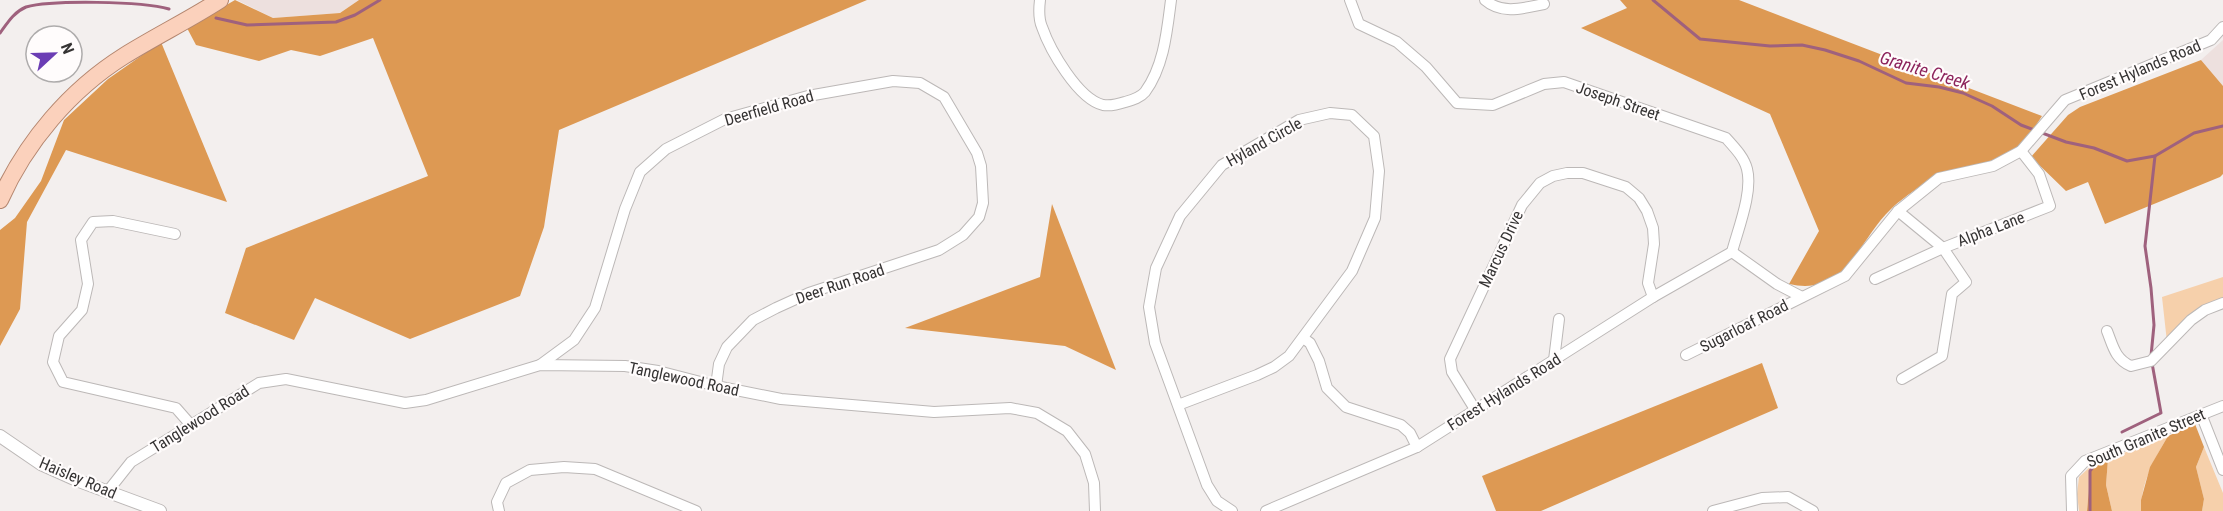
<svg xmlns="http://www.w3.org/2000/svg" width="2223" height="511" font-family="'Roboto Condensed',sans-serif">
<style>
.built{fill:#ede0de}
.green{fill:#f6d0ab}
.forest{fill:#dd9953}
.lines{fill:none;stroke-linecap:round;stroke-linejoin:round}
.stream{stroke:#9f617d;stroke-width:3}
.minor-casing{stroke:#bcb8b7;stroke-width:12}
.tertiary-casing{stroke:#bcb8b7;stroke-width:14}
.primary-casing{stroke:#b4866f;stroke-width:18}
.minor{stroke:#fff;stroke-width:10}
.tertiary{stroke:#fff;stroke-width:12}
.primary{stroke:#fbd1bc;stroke-width:16}
.labels{text-anchor:middle;dominant-baseline:central;stroke-width:4.5;stroke-linejoin:round;paint-order:stroke}
.street-label{font-size:16px;fill:#353333;stroke:#fffcfc}
.water-label{font-size:18px;font-style:italic;fill:#8d255d;stroke:#fffcfc}
</style>
<rect width="100%" height="100%" fill="#f3efee"/>
<g class="built">
<polygon points="237,0 359,0 340,13 273,18"/>
<polygon points="2223,40 2223,86 2201,60"/>
</g>
<g class="green">
<polygon points="2223,277 2223,299 2167,342 2162,297"/>
<path d="M2168,436C2154,460 2141,482 2141,511H2112L2106,485L2108,459Z"/>
<polygon points="2204,447 2223,493 2223,511 2202,511 2204,499 2196,467"/>
<polygon points="2091,466 2087,511 2079,511 2077,494 2079,477"/>
</g>
<g class="forest">
<polygon points="235,0 273,18 340,13 359,0 867,0 559,130 544,227 520,296 410,339 315,298 294,340 225,313 246,248 428,176 373,38 320,56 291,50 259,61 196,45 187,28"/>
<path d="M1620,0H1739L2042,116C2035,126 2029,138 2021,146C2003,163 1962,165 1940,175C1929,179 1900,200 1891,209C1858,240 1847,297 1789,284L1819,231L1770,114L1581,28L1627,8Z"/>
<polygon points="161,42 227,202 66,150 27,222 20,309 0,346 0,230 15,218 41,181 64,120 108,79"/>
<polygon points="2201,60 2223,86 2223,174 2220,177 2105,224 2088,182 2066,191 2031,157 2068,115 2080,107"/>
<polygon points="1052,204 1116,370 1065,346 905,328 1040,277"/>
<polygon points="1762,363 1778,408 1541,511 1496,511 1482,476"/>
<polygon points="2195,424 2204,447 2196,467 2204,499 2202,511 2141,511 2141,500 2150,467 2168,436"/>
<polygon points="2108,459 2106,485 2112,511 2087,511 2091,466"/>
</g>
<g class="lines">
<g class="stream">
<polyline points="1653,0 1700,39 1770,46 1802,45 1825,50 1859,61 1906,83 1939,87 1963,93 1992,106 2021,125 2066,142 2094,148 2127,161 2155,156 2194,133 2223,126"/>
<polyline points="216,18 247,25 336,22 355,15 380,0"/>
<path d="M0,33C8,22 14,12 26,7C51,0 142,1 169,9"/>
<polyline points="2151,356 2154,325 2151,288 2145,246 2155,156"/>
<polyline points="2122,432 2161,413 2152,363"/>
<polyline points="2090,511 2090,471 2099,459"/>
</g>
<g class="minor-casing">
<g id="minor">
<path d="M1040,0C1039,8 1039,20 1042,27C1050,50 1078,99 1103,105C1109,106 1119,104 1125,102C1132,100 1140,98 1145,92C1164,66 1167,31 1171,0"/>
<path d="M1350,0L1359,24L1397,42L1426,67L1457,103L1493,105L1544,84L1564,82L1726,138C1734,147 1744,157 1747,169C1753,192 1738,229 1732,252L1777,284L1802,297"/>
<path d="M1485,0C1502,15 1524,8 1544,4"/>
<polyline points="1898,211 1943,248 1966,282 1952,294 1942,356 1902,379"/>
<polyline points="175,234 113,221 93,222 81,240 88,284 82,310 59,336 53,362 63,382 176,408 190,424"/>
<polyline points="1875,279 1943,248 2050,206 2039,174 2021,151"/>
<path d="M2107,331C2113,346 2115,359 2131,366L2151,361L2191,320L2205,310L2223,303"/>
<polyline points="1303,338 1310,343 1319,361 1327,388 1346,407 1401,425 1410,433 1417,447"/>
<polyline points="1686,355 1845,276 1898,211 1939,178 1993,166 2021,151 2065,100 2211,40 2223,27"/>
<polyline points="1554,360 1559,319"/>
<polyline points="540,365 574,340 595,308 625,209 640,172 666,149 725,119 808,96 893,81 920,83 944,97 977,153 981,166 983,203 979,217 963,235 939,250 809,293 776,308 753,320 727,347 719,364 716,386"/>
<polyline points="1178,405 1257,375 1274,367 1289,356 1352,271 1375,218 1379,171 1374,136 1352,115 1330,113 1299,120 1222,165 1180,216 1156,268 1149,307 1155,343 1207,485 1217,501 1232,511"/>
<polyline points="1476,411 1452,372 1450,359 1522,205 1540,183 1553,176 1567,173 1583,173 1626,187 1639,198 1647,211 1653,228 1654,244 1648,283 1653,297"/>
<polyline points="2201,414 2223,470"/>
<polyline points="108,491 131,462 259,383 286,379 405,403 426,400 540,365 625,366 658,371 716,386 781,399 934,412 1010,408 1037,413 1067,431 1085,454 1094,483 1095,511"/>
<polyline points="499,511 497,502 506,483 530,470 564,467 595,469 696,511"/>
<polyline points="1266,511 1417,447 1653,297 1732,252"/>
<polyline points="1713,511 1762,498 1788,497 1813,511"/>
<polyline points="2072,511 2071,476 2085,461 2223,406"/>
</g>
</g>
<g class="tertiary-casing">
<polyline id="tertiary" points="0,436 41,464 79,481 160,511"/>
</g>
<g class="primary-casing">
<path id="primary" d="M0,200C26,142 70,90 124,56C156,36 189,20 220,0"/>
</g>
<use href="#minor" class="minor"/>
<use href="#tertiary" class="tertiary"/>
<use href="#primary" class="primary"/>
</g>
<g class="labels">
<g class="street-label">
<text transform="translate(2140 70) rotate(-23)">Forest Hylands Road</text>
<text transform="translate(1618 101) rotate(19)">Joseph Street</text>
<text transform="translate(769 108) rotate(-16)">Deerfield Road</text>
<text transform="translate(1264 142) rotate(-29)">Hyland Circle</text>
<text transform="translate(1991 229) rotate(-21)">Alpha Lane</text>
<text transform="translate(1501 249) rotate(-65)">Marcus Drive</text>
<text transform="translate(840 284) rotate(-19)">Deer Run Road</text>
<text transform="translate(1744 326) rotate(-27)">Sugarloaf Road</text>
<text transform="translate(684 379) rotate(12)">Tanglewood Road</text>
<text transform="translate(1504 392) rotate(-32)">Forest Hylands Road</text>
<text transform="translate(200 419) rotate(-32)">Tanglewood Road</text>
<text transform="translate(2146 438) rotate(-23)">South Granite Street</text>
<text transform="translate(78 478) rotate(23)">Haisley Road</text>
</g>
<g class="water-label">
<text transform="translate(1925 70) rotate(17)">Granite Creek</text>
</g>
</g>
<g transform="translate(54 54) rotate(68)"><circle r="28" fill="#fffcfc" stroke="#aeacac" stroke-width="1.5"/>
<path d="M0-4.5L10 22L0 15L-10 22Z" fill="#6b3db4"/>
<text y="-9" font-size="16" font-weight="bold" text-anchor="middle" fill="#353333">N</text>
</g>
</svg>
